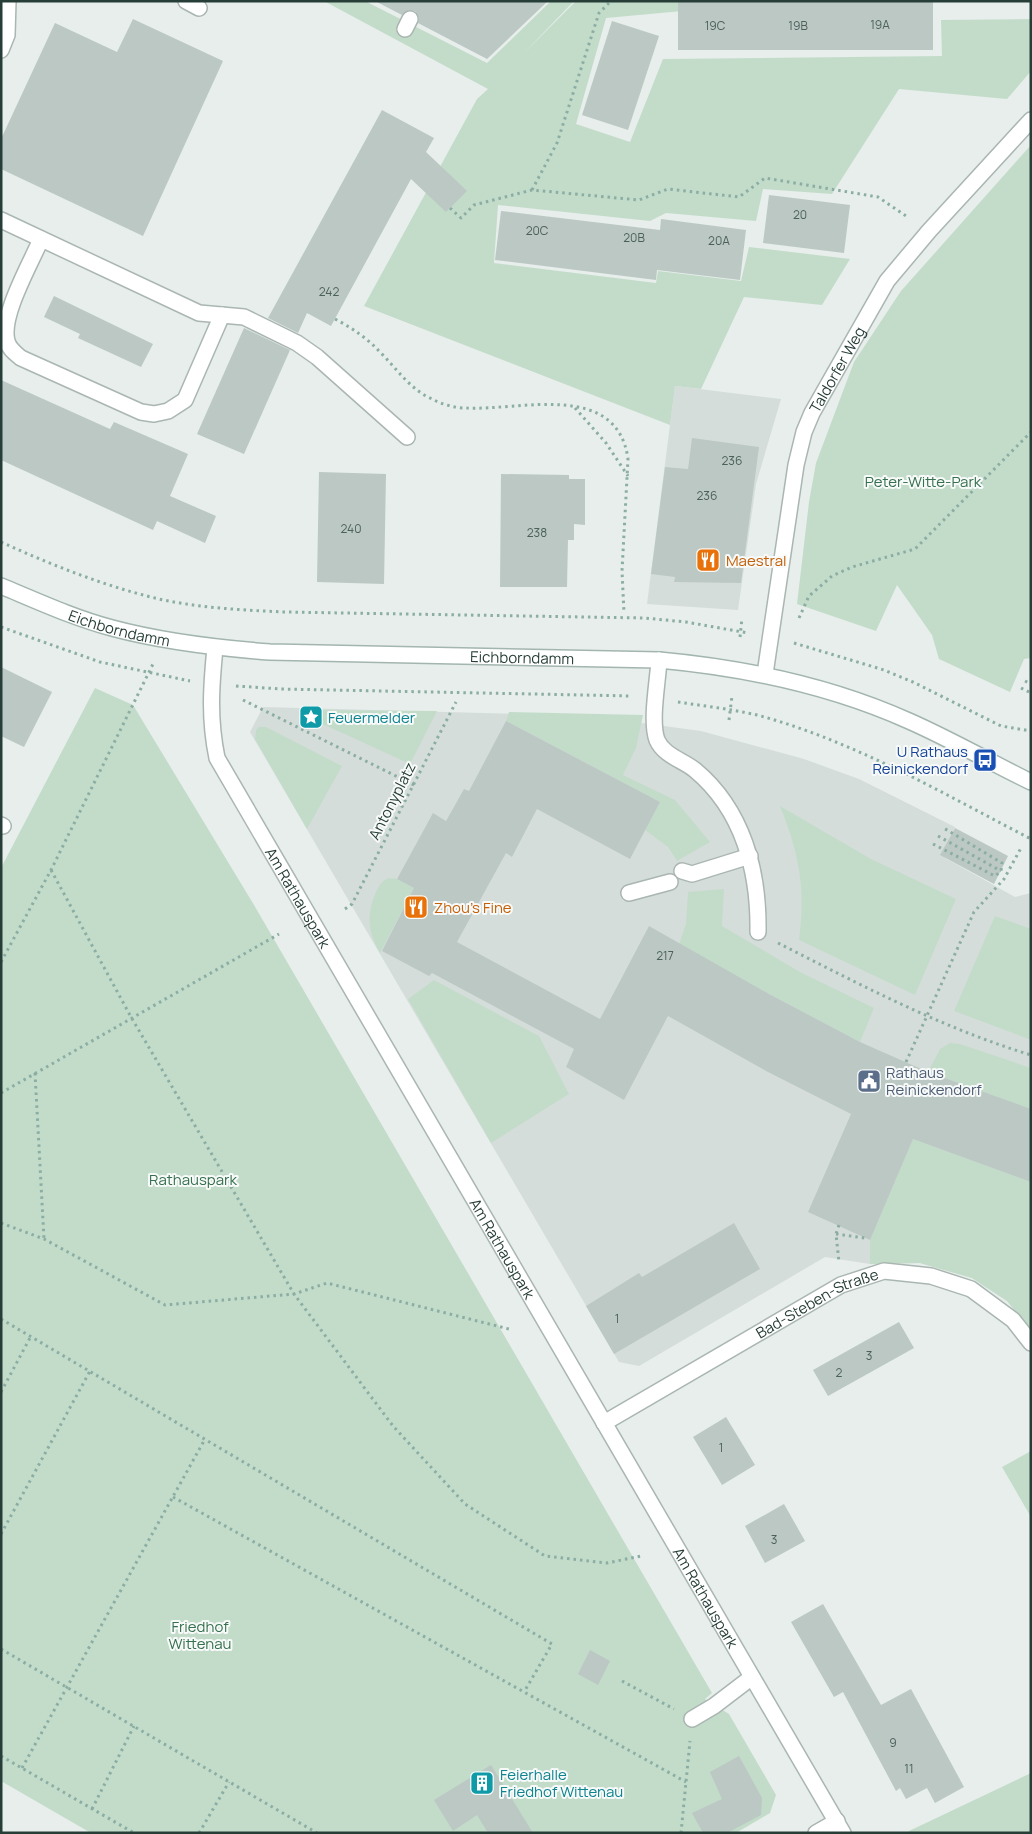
<svg xmlns="http://www.w3.org/2000/svg" width="1032" height="1834" font-family="Manrope,sans-serif">
<style>
.built{fill:#d5ddda}
.green{fill:#c3dcca}
.building{fill:#bcc8c4}
.lines{fill:none;stroke-linecap:round;stroke-linejoin:round}
.service-casing{stroke:#aab6b2;stroke-width:18}
.minor-casing{stroke:#aab6b2;stroke-width:18}
.secondary-casing{stroke:#a3b5af;stroke-width:18}
.path{stroke:#8bada3;stroke-width:3;stroke-dasharray:2.5 4;stroke-linecap:butt}
.service{stroke:#fff;stroke-width:15}
.minor{stroke:#fff;stroke-width:15}
.secondary{stroke:#fff;stroke-width:15}
.labels{text-anchor:middle;dominant-baseline:central;stroke-width:4;stroke-linejoin:round;paint-order:stroke}
.number-label{font-size:12px;fill:#4c605b}
.street-label{font-size:15px;fill:#273e38;stroke:#f7faf9}
.park-label{font-size:15px;fill:#36704e;stroke:#f7faf9}
.food-label{font-size:15px;fill:#c56008;stroke:#f7faf9;text-anchor:start}
.culture-label{font-size:15px;fill:#0d838f;stroke:#f7faf9;text-anchor:start}
.transit-label{font-size:15px;fill:#164399;stroke:#f7faf9;text-anchor:end}
.service-label{font-size:15px;fill:#4e5e75;stroke:#f7faf9;text-anchor:start}
</style>
<rect width="100%" height="100%" fill="#e7eeeb"/>
<g class="built">
<polygon points="675,386 781,399 756,484 738,610 647,604"/>
<polygon points="263,707 590,716 701,731 804,759 859,779 955,827 943,851 945,858 1015,897 1031,893 1031,1330 1007,1301 972,1278 920,1263 870,1264 825,1257 639,1366 619,1362 250,732"/>
</g>
<g class="green">
<polygon points="324,1 365,1 487,63 551,1 574,1 524,53 576,1 791,1 606,18 576,124 630,142 663,59 942,56 941,20 1031,19 1031,71 1007,99 899,89 832,194 763,189 756,221 666,213 650,221 498,205 494,263 656,283 658,271 741,281 749,247 850,259 822,305 744,297 701,389 675,386 670,425 364,306 477,99 488,89"/>
<polygon points="1031,145 1031,658 1024,659 1010,692 939,659 932,635 897,585 876,631 797,604 809,502 816,463 854,362 901,291"/>
<polygon points="95,688 133,705 254,905 712,1693 705,1699 729,1714 776,1795 770,1813 736,1833 91,1833 1,1781 1,868"/>
<polygon points="307,710 437,711 410,764 316,721"/>
<polygon points="509,712 643,715 636,748 623,775 675,800 710,842 677,861 668,847 645,830 660,802 506,721"/>
<polygon points="259,727 266,727 342,766 307,829 255,739 256,730"/>
<path d="M780,806L871,859L956,899L915,995L799,940C806,889 799,853 780,806Z"/>
<path d="M389,878L397,879L414,888L380,953C368,932 366,915 376,892C380,885 381,881 389,878Z"/>
<polygon points="724,889 722,926 800,972 874,1008 860,1042 769,994 679,944 686,924 688,892"/>
<polygon points="995,916 1031,929 1031,1040 954,1011"/>
<polygon points="434,980 539,1036 569,1094 491,1143 408,999"/>
<polygon points="950,1043 960,1044 1031,1068 1031,1109 928,1072 940,1049"/>
<polygon points="913,1139 1031,1182 1031,1330 1007,1301 972,1278 920,1263 870,1264 870,1240"/>
<polygon points="1031,1451 1031,1517 1002,1467"/>
<polygon points="1031,1773 1031,1833 908,1833 909,1831"/>
</g>
<g class="building">
<polygon points="375,1 548,1 487,59 418,23 419,18 415,11 409,10 402,15"/>
<rect x="678" y="1" width="255" height="49"/>
<polygon points="133,19 223,61 143,236 1,169 1,139 55,23 117,52"/>
<polygon points="612,21 659,36 628,130 582,115"/>
<polygon points="382,110 434,138 426,152 467,191 446,212 411,179 331,326 307,313 298,333 268,318"/>
<polygon points="769,195 850,205 844,253 763,243"/>
<polygon points="501,211 660,230 661,219 746,230 740,280 657,270 656,280 495,260"/>
<polygon points="54,296 153,344 141,367 78,338 80,334 44,317"/>
<polygon points="244,328 290,350 244,454 197,434"/>
<polygon points="1,380 110,429 114,422 188,454 170,496 216,516 205,543 157,521 153,530 1,460"/>
<polygon points="692,438 759,447 741,583 674,582 675,577 651,574 665,467 688,469"/>
<polygon points="319,472 386,474 384,584 317,582"/>
<polygon points="501,474 569,475 569,479 585,479 585,525 574,524 574,540 568,540 567,587 500,587"/>
<polygon points="1,667 52,692 24,747 1,736"/>
<polygon points="506,721 660,802 630,859 537,809 512,857 506,853 457,942 600,1019 649,926 769,994 860,1042 928,1072 1031,1109 1031,1182 913,1139 870,1240 808,1212 851,1114 768,1072 668,1016 624,1100 566,1067 574,1049 432,973 429,976 382,951 414,888 397,879 433,813 446,821 464,789 469,791"/>
<polygon points="955,828 1008,856 994,884 940,855"/>
<polygon points="734,1223 760,1269 614,1354 586,1306 639,1273 642,1277"/>
<polygon points="899,1322 914,1348 828,1396 813,1370"/>
<polygon points="726,1417 755,1465 722,1485 693,1437"/>
<polygon points="784,1504 805,1541 765,1563 745,1526"/>
<polygon points="823,1604 881,1705 911,1689 964,1787 935,1803 927,1788 906,1799 900,1788 896,1791 843,1692 834,1697 791,1622"/>
<polygon points="590,1650 610,1661 598,1685 578,1674"/>
<polygon points="739,1756 762,1798 761,1815 727,1833 703,1833 692,1813 722,1799 710,1772"/>
<polygon points="491,1765 533,1833 488,1833 477,1815 453,1831 434,1800"/>
</g>
<g class="lines">
<g class="service-casing">
<g id="service">
<polyline points="186,1 199,8"/>
<polyline points="405,29 410,19"/>
<polyline points="1,50 7,35 8,1"/>
<polyline points="1,220 199,313 244,317 297,343 317,357 407,437"/>
<path d="M41,239C31,263 0,316 7,341C9,349 15,353 21,358L141,412L154,414L168,411L185,400L222,315"/>
<path d="M659,660C658,681 650,721 657,740C664,756 683,760 695,770C743,810 759,871 758,932"/>
<polyline points="1,825 3,826"/>
<polyline points="682,871 692,874 750,856"/>
<polyline points="629,893 670,882"/>
<polyline points="692,1719 714,1706 752,1677"/>
</g>
</g>
<g class="minor-casing">
<g id="minor">
<path id="s1" d="M215,648C211,688 209,719 217,758L843,1833"/>
<path id="s2" d="M765,674L796,465L804,432L812,413L887,281L929,231L1031,120"/>
<path id="s3" d="M604,1423L841,1285L884,1271L931,1276L971,1289L1013,1320L1031,1343"/>
<polyline points="816,1833 837,1821"/>
</g>
</g>
<g class="secondary-casing">
<g id="secondary">
<path id="s4" d="M1,586C37,601 74,618 112,628C164,642 217,648 270,652L659,660C746,668 829,685 909,721C950,739 990,762 1031,782"/>
</g>
</g>
<g class="path">
<polyline points="532,190 557,143 599,13 611,1"/>
<polyline points="450,208 461,218 474,205 532,190 639,200 668,189 739,197 765,178 878,197 909,218"/>
<path d="M335,319C352,328 367,338 380,352C397,369 409,388 430,398C441,404 454,408 466,408C519,411 617,380 628,459L622,571L624,613"/>
<polyline points="575,408 606,443 628,476"/>
<path d="M1,542C52,565 104,586 159,599C200,608 242,610 284,612L644,618L686,622L748,633"/>
<polyline points="799,618 809,596 832,576 852,567 915,549 1031,432"/>
<polyline points="1,627 100,662 190,681"/>
<polyline points="740,637 742,618"/>
<polyline points="794,643 884,670 913,682 1001,726 1031,731"/>
<polyline points="1030,674 1031,674"/>
<polyline points="1025,681 1031,684"/>
<polyline points="236,686 281,689 632,696"/>
<polyline points="1021,688 1031,693"/>
<polyline points="243,700 414,785"/>
<path d="M678,702C704,706 731,709 757,715C854,741 942,793 1031,839"/>
<polyline points="729,720 732,696"/>
<polyline points="938,836 1001,871"/>
<polyline points="933,844 995,876 1001,871 1002,863 942,827"/>
<polyline points="51,870 131,1017 294,1294 393,1426 465,1504 545,1556 607,1563 641,1556"/>
<polyline points="345,909 352,904 456,702"/>
<path d="M778,943C861,985 942,1028 1031,1055"/>
<polyline points="1,962 51,870 154,662"/>
<polyline points="906,1062 974,912 1004,879 1021,848"/>
<polyline points="35,1073 44,1239"/>
<polyline points="1,1093 279,934"/>
<polyline points="1,1223 44,1239 165,1305 294,1294 327,1283 509,1329"/>
<polyline points="839,1225 836,1234 839,1262"/>
<polyline points="836,1234 865,1238"/>
<polyline points="1,1319 552,1644 524,1692"/>
<polyline points="1,1392 31,1336"/>
<polyline points="173,1497 686,1782"/>
<polyline points="1,1534 90,1371"/>
<polyline points="1,1649 317,1833"/>
<polyline points="622,1681 674,1709"/>
<polyline points="1,1756 134,1833"/>
<polyline points="22,1768 205,1439"/>
<polyline points="92,1809 134,1726"/>
<polyline points="199,1833 229,1782"/>
<polyline points="681,1833 690,1741"/>
</g>
<use href="#service" class="service"/>
<use href="#minor" class="minor"/>
<use href="#secondary" class="secondary"/>
</g>
<defs>
<g id="restaurant-square" transform="scale(1.25)"><rect x="-9" y="-9" width="18" height="18" rx="4" fill="#e8710a" stroke="#f7faf9"/><path d="M-5-6h1v4h1v-4h1v4h1v-4h1v5L-1.5 .5V6h-2V.5L-5-1ZM5-6V6H3V1.5H1.5Q1.5-4 5-6Z" fill="#fff"/></g>
<g id="sight-square" transform="scale(1.25)"><rect x="-9" y="-9" width="18" height="18" rx="4" fill="#0f9aa8" stroke="#f7faf9"/><path d="M0-6L1.8-2.2L6-1.7L2.9 1.2L3.7 5.4L0 3.3L-3.7 5.4L-2.9 1.2L-6-1.7L-1.8-2.2Z" fill="#fff"/></g>
<g id="bus-square" transform="scale(1.25)"><rect x="-9" y="-9" width="18" height="18" rx="4" fill="#1a4fb4" stroke="#f7faf9"/><path d="M-5-6H5V4H4V6H2V4H-2V6H-4V4H-5ZM-3.5-4V0h7V-4ZM-3.5 1.2v1.5H-2V1.2ZM2 1.2v1.5H3.5V1.2Z" fill="#fff"/></g>
<g id="civic-square" transform="scale(1.25)"><rect x="-9" y="-9" width="18" height="18" rx="4" fill="#5c6f8a" stroke="#f7faf9"/><path d="M-.6-6.5H3V-4.5H.6V-3L4-1V1h2V6H-6V1h2V-1L-.6-3ZM-1.2 2.5V6h2.4V2.5Z" fill="#fff"/></g>
<g id="building-square" transform="scale(1.25)"><rect x="-9" y="-9" width="18" height="18" rx="4" fill="#0f9aa8" stroke="#f7faf9"/><path d="M-4-6H4V6H1V3H-1V6H-4ZM-2.5-4.3h1.7v1.8h-1.7ZM.8-4.3h1.7v1.8H.8ZM-2.5-1h1.7V.8h-1.7ZM.8-1h1.7V.8H.8Z" fill="#fff"/></g>
</defs>
<g fill-rule="evenodd">
<use href="#restaurant-square" x="708" y="560"/>
<use href="#sight-square" x="311" y="717"/>
<use href="#bus-square" x="985" y="760"/>
<use href="#restaurant-square" x="416" y="907"/>
<use href="#civic-square" x="869" y="1081"/>
<use href="#building-square" x="482" y="1783"/>
</g>
<g class="labels">
<g class="number-label">
<text x="880" y="24">19A</text>
<text x="715" y="25">19C</text>
<text x="798" y="25">19B</text>
<text x="800" y="214">20</text>
<text x="537" y="230">20C</text>
<text x="634" y="237">20B</text>
<text x="719" y="240">20A</text>
<text x="329" y="291">242</text>
<text x="732" y="460">236</text>
<text x="707" y="495">236</text>
<text x="351" y="528">240</text>
<text x="537" y="532">238</text>
<text x="665" y="955">217</text>
<text x="617" y="1318">1</text>
<text x="869" y="1355">3</text>
<text x="839" y="1372">2</text>
<text x="721" y="1447">1</text>
<text x="774" y="1539">3</text>
<text x="893" y="1742">9</text>
<text x="909" y="1768">11</text>
</g>
<g class="street-label">
<text stroke="none"><textPath href="#s2" startOffset="316">Taldorfer Weg</textPath></text>
<text stroke="none"><textPath href="#s4" startOffset="126">Eichborndamm</textPath></text>
<text stroke="none"><textPath href="#s4" startOffset="531">Eichborndamm</textPath></text>
<text transform="translate(392 801) rotate(-63)">Antonyplatz</text>
<text stroke="none"><textPath href="#s1" startOffset="272">Am Rathauspark</textPath></text>
<text stroke="none"><textPath href="#s1" startOffset="678">Am Rathauspark</textPath></text>
<text stroke="none"><textPath href="#s3" startOffset="245">Bad-Steben-Straße</textPath></text>
<text stroke="none"><textPath href="#s1" startOffset="1082">Am Rathauspark</textPath></text>
</g>
<g class="park-label">
<text x="923" y="481">Peter-Witte-Park</text>
<text x="193" y="1179">Rathauspark</text>
<text x="200" y="1626">Friedhof<tspan x="200" dy="17">Wittenau</tspan></text>
</g>
<g class="food-label">
<text x="726" y="560">Maestral</text>
<text x="434" y="907">Zhou's Fine</text>
</g>
<g class="culture-label">
<text x="328" y="717">Feuermelder</text>
<text x="500" y="1774">Feierhalle<tspan x="500" dy="17">Friedhof Wittenau</tspan></text>
</g>
<g class="transit-label">
<text x="968" y="751">U Rathaus<tspan x="968" dy="17">Reinickendorf</tspan></text>
</g>
<g class="service-label">
<text x="886" y="1072">Rathaus<tspan x="886" dy="17">Reinickendorf</tspan></text>
</g>
</g>
<rect width="1032" height="1834" fill="none" stroke="#273e38" stroke-width="5"/>
</svg>
